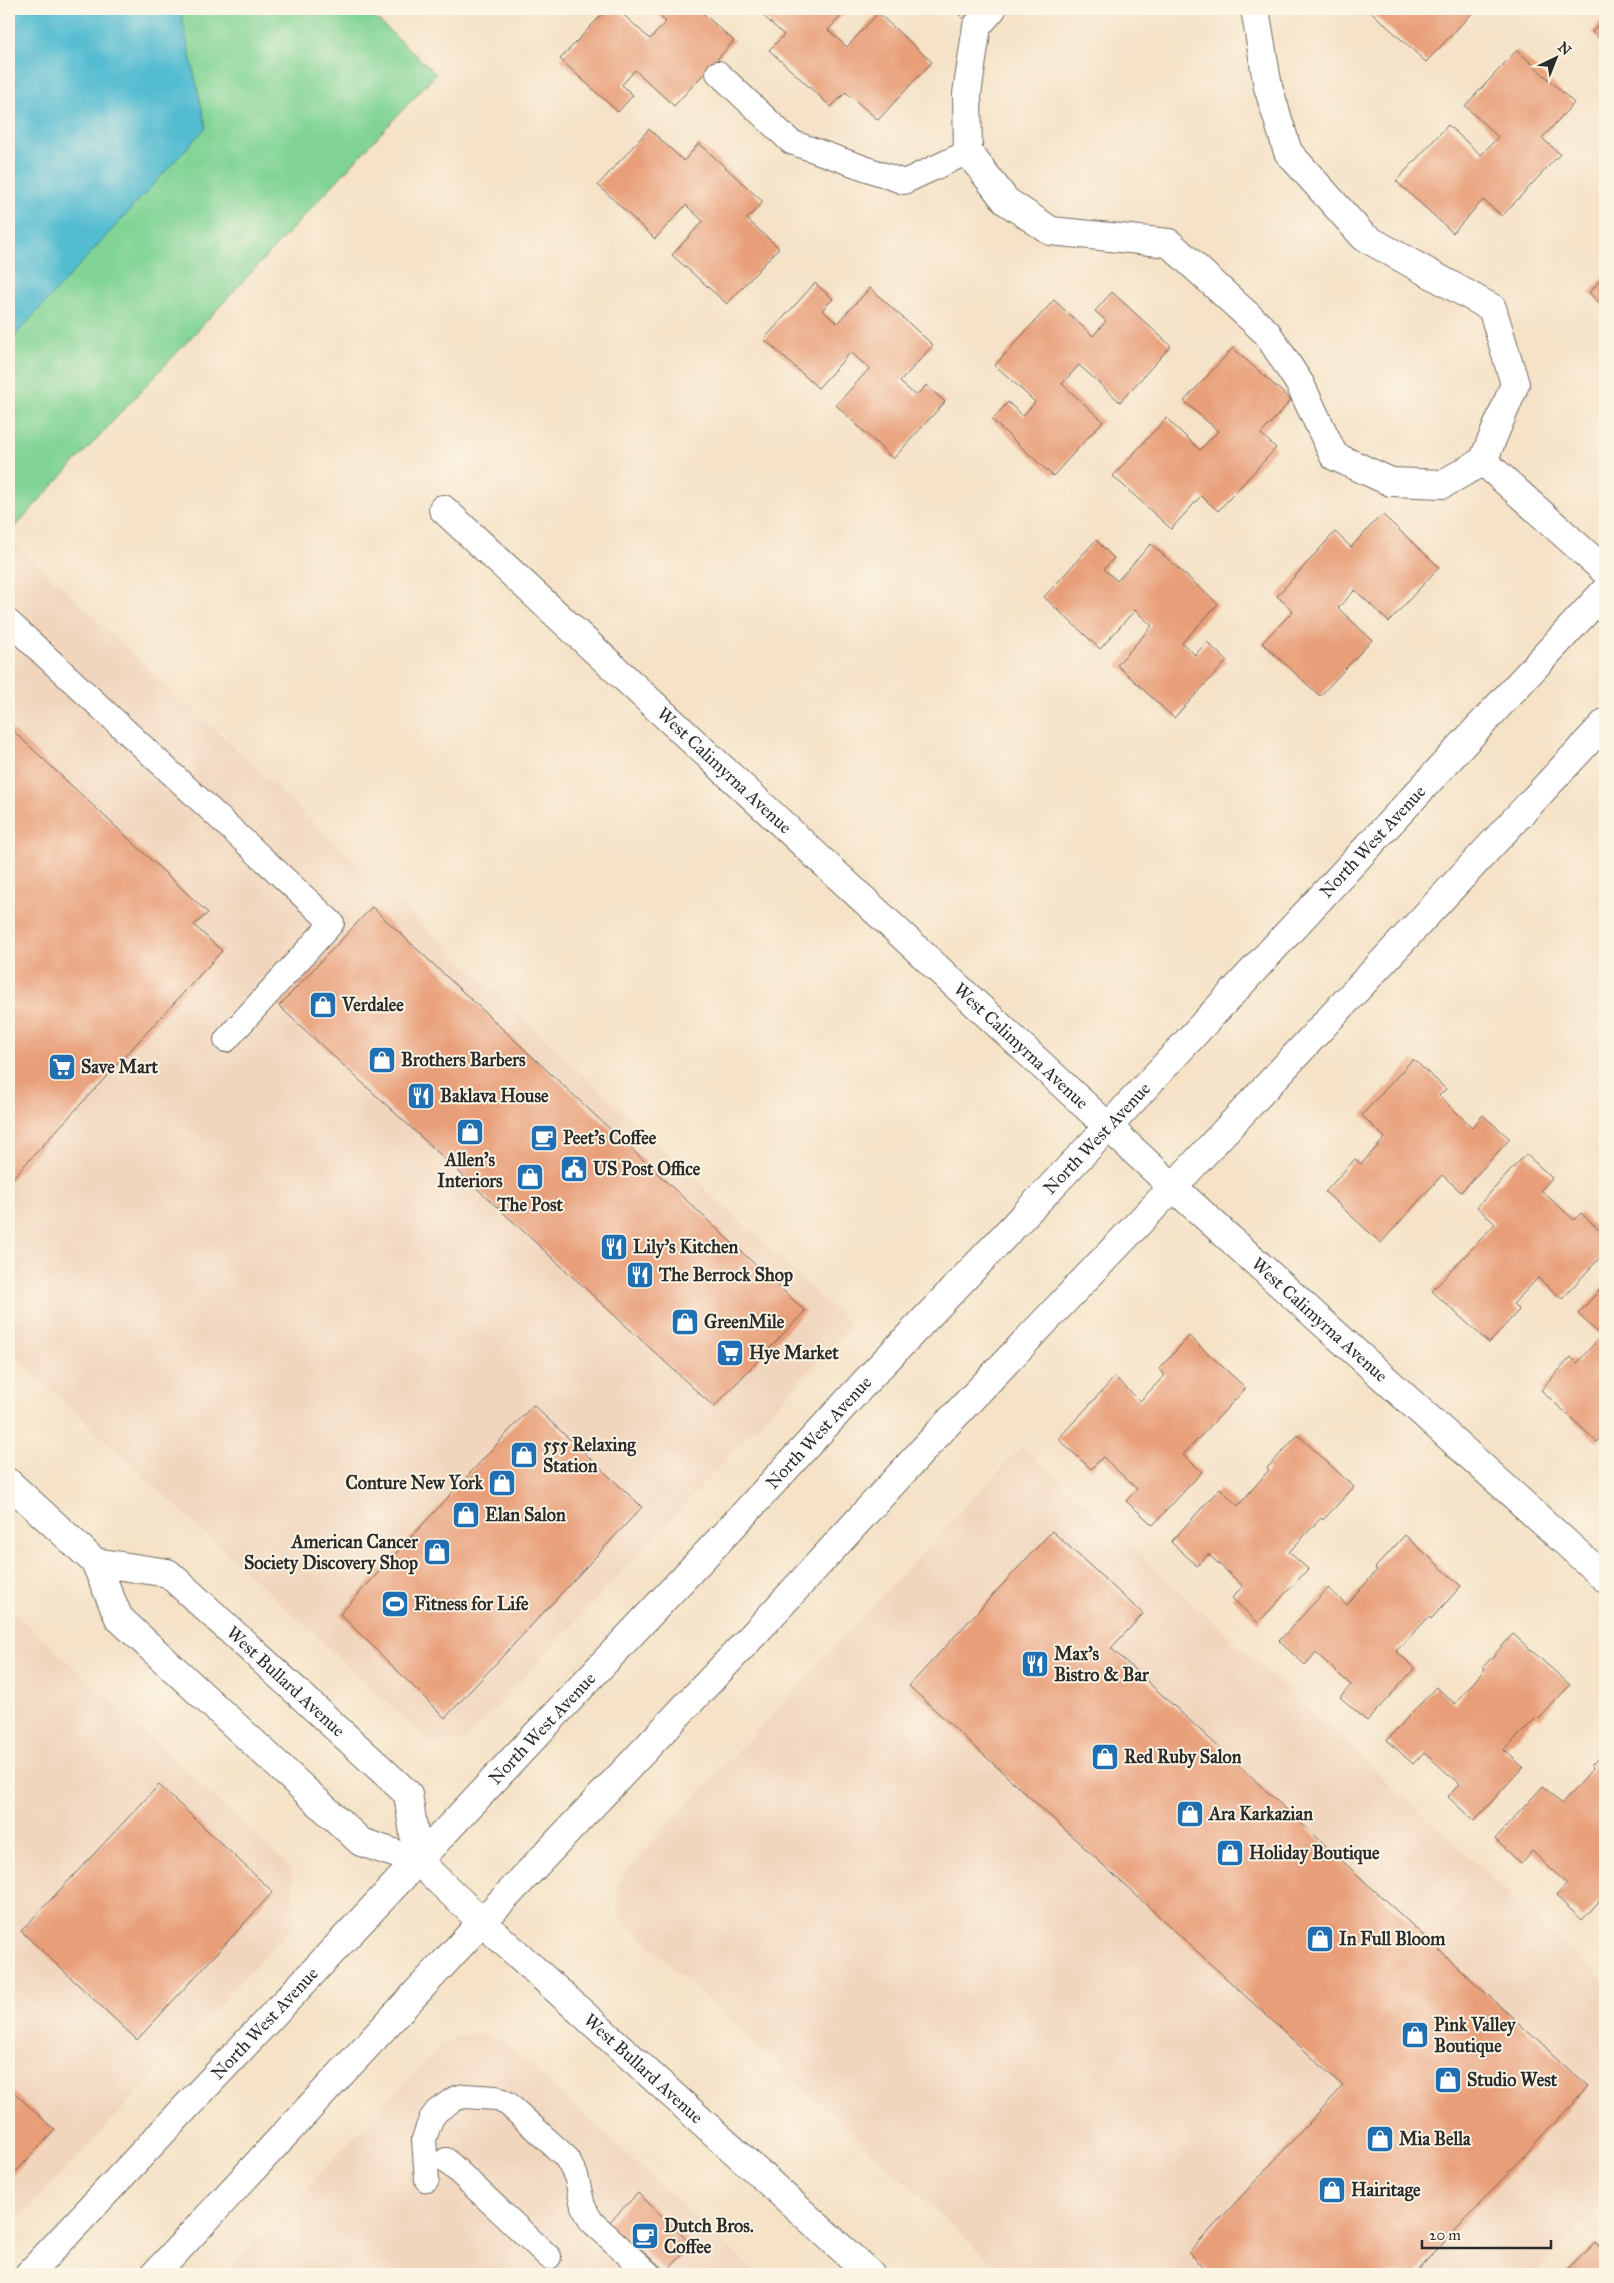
<svg xmlns="http://www.w3.org/2000/svg" width="1614" height="2283" font-family="'IM FELL Great Primer',serif">
<style>
.built{fill:#f1d5bd}
.green{fill:#81d496;stroke:#568060}
.water{fill:#53bcd1;stroke:#3f747e}
.building{fill:#e89e78}
.lines{fill:none;stroke-linecap:round;stroke-linejoin:round}
.lane-casing{stroke:#726b62;stroke-width:26}
.street-casing{stroke:#726b62;stroke-width:30}
.secondary-casing{stroke:#726b62;stroke-width:30}
.primary-casing{stroke:#726b62;stroke-width:30}
.lane{stroke:#fff;stroke-width:24}
.street{stroke:#fff;stroke-width:28}
.secondary{stroke:#fff;stroke-width:28}
.primary{stroke:#fff;stroke-width:28}
.labels{text-anchor:middle;dominant-baseline:central;stroke-width:4;stroke-linejoin:round;paint-order:stroke}
.street-label{font-size:18px;fill:#2b2b2b;stroke:#fcf5e5}
.poi-label{font-size:18px;font-weight:bold;fill:#2b2b2b;stroke:#fcf5e5;text-anchor:start}
</style>
<rect width="100%" height="100%" fill="#fcf5e5"/>
<filter id="ink" filterUnits="userSpaceOnUse"><feTurbulence type="fractalNoise" baseFrequency=".02" numOctaves="2"/><feDisplacementMap in="SourceGraphic" scale="10" xChannelSelector="R" yChannelSelector="G"/><feConvolveMatrix kernelMatrix="1 2 1 2 8 2 1 2 1" color-interpolation-filters="sRGB"/></filter>
<filter id="wash" filterUnits="userSpaceOnUse"><feTurbulence type="fractalNoise" baseFrequency=".0096" numOctaves="4" result="noise"/><feDisplacementMap in="SourceGraphic" scale="20" xChannelSelector="R" yChannelSelector="G"/><feGaussianBlur stdDeviation="1.12" result="paint"/><feColorMatrix in="noise" values="0 0 0 0 0 0 0 0 0 0 0 0 0 0 0 0 0 1.4 0 .05"/><feComposite in="paint" operator="in"/></filter>
<g filter="url(#wash)">
<rect width="100%" height="100%" fill="#f5e2c7"/>
<g class="built">
<polygon points="9,538 851,1325 465,1741 430,1742 9,1351"/>
<polygon points="1022,1446 1605,1982 1605,2201 1534,2274 1004,2274 629,1926 620,1914 617,1900 618,1885 625,1872"/>
<polygon points="9,1607 292,1870 294,1925 9,2230"/>
<polygon points="484,2034 506,2044 758,2274 226,2274 440,2045 460,2035"/>
</g>
<polygon class="green" points="9,9 366,9 436,74 9,533"/>
<polygon class="water" points="9,9 180,9 206,127 9,342"/>
<g id="blocks">
<g class="building">
<polygon points="607,9 617,9 650,39 666,22 652,9 698,9 734,41 674,106 635,70 622,85 633,95 618,112 560,59"/>
<polygon points="756,9 848,9 828,30 847,47 878,13 932,62 878,120 846,92 831,107 769,50 784,35"/>
<polygon points="953,9 977,9 966,21"/>
<polygon points="1368,9 1476,9 1426,62"/>
<polygon points="1605,18 1605,44 1592,32"/>
<polygon points="1517,50 1574,103 1542,138 1560,154 1502,216 1483,200 1453,233 1396,181 1448,125 1481,155 1498,137 1465,106"/>
<polygon points="649,129 684,161 699,143 763,202 747,219 779,248 727,304 672,255 703,221 686,205 655,239 598,185"/>
<polygon points="1605,275 1605,308 1589,293"/>
<polygon points="815,283 833,299 822,310 837,323 870,288 933,345 900,382 916,396 926,385 945,402 893,459 836,405 869,369 851,352 818,388 764,339"/>
<polygon points="1112,292 1171,346 1120,402 1079,365 1062,384 1103,421 1053,476 992,420 1008,402 1023,416 1035,402 995,365 1054,300 1093,336 1106,321 1095,311"/>
<polygon points="1233,348 1291,400 1261,434 1276,448 1218,511 1201,496 1171,529 1113,476 1166,418 1200,450 1218,431 1184,401"/>
<polygon points="1382,514 1439,567 1389,622 1355,590 1338,608 1372,640 1320,696 1262,643 1293,611 1277,596 1335,532 1351,547"/>
<polygon points="1096,540 1114,558 1104,569 1117,581 1151,544 1218,604 1182,643 1195,655 1207,642 1227,661 1174,718 1117,665 1152,626 1135,610 1100,649 1044,597"/>
<polygon points="9,727 208,913 194,925 222,951 9,1182"/>
<polygon points="372,907 805,1311 714,1407 279,1006"/>
<polygon points="1413,1059 1446,1089 1439,1096 1472,1127 1483,1115 1510,1139 1461,1192 1442,1175 1381,1243 1325,1192 1355,1159 1361,1164 1385,1138 1362,1115"/>
<polygon points="1526,1154 1552,1178 1541,1190 1574,1220 1581,1213 1605,1236 1605,1252 1562,1299 1538,1278 1513,1304 1519,1310 1489,1343 1432,1291 1495,1224 1477,1207"/>
<polygon points="1605,1284 1605,1432 1597,1442 1541,1390 1571,1357 1577,1363 1601,1336 1578,1314"/>
<polygon points="1189,1336 1246,1388 1183,1455 1202,1472 1153,1525 1126,1501 1137,1489 1103,1457 1091,1469 1058,1439 1115,1377 1140,1401 1165,1375 1159,1369"/>
<polygon points="533,1405 642,1507 445,1718 340,1614"/>
<polygon points="1298,1435 1354,1487 1323,1520 1321,1518 1289,1552 1308,1569 1258,1623 1232,1598 1243,1586 1208,1554 1197,1566 1171,1542 1220,1488 1238,1506 1269,1470 1267,1468"/>
<polygon points="1052,1531 1143,1614 1111,1648 1588,2087 1415,2274 1212,2274 1189,2253 1343,2086 909,1686"/>
<polygon points="1405,1535 1461,1586 1431,1619 1429,1617 1396,1651 1415,1668 1367,1721 1340,1697 1351,1685 1316,1653 1305,1665 1279,1641 1328,1588 1347,1605 1377,1570 1375,1568"/>
<polygon points="1513,1634 1570,1685 1539,1719 1537,1717 1504,1750 1523,1767 1474,1821 1448,1797 1459,1784 1424,1752 1413,1764 1387,1740 1436,1687 1455,1704 1485,1669 1483,1667"/>
<polygon points="1605,1750 1605,1895 1582,1920 1556,1896 1567,1884 1532,1851 1521,1864 1495,1839 1543,1786 1562,1804 1593,1768 1591,1766"/>
<polygon points="159,1785 273,1892 137,2040 21,1931"/>
<polygon points="9,2088 55,2130 9,2179"/>
<polygon points="638,2193 692,2245 666,2272 633,2241 623,2252 601,2231"/>
<polygon points="1595,2243 1605,2252 1605,2274 1565,2274"/>
</g>
</g>
</g>
<g filter="url(#ink)">
<use href="#blocks" fill-opacity="0" stroke="#726b62" stroke-width="1"/>
<g class="lines">
<g class="lane-casing">
<g id="lane">
<polyline points="718,73 791,142 904,182 968,152"/>
<polyline points="9,622 332,923 226,1040"/>
<polyline points="446,2160 549,2257"/>
<polyline points="427,2180 424,2139 431,2119 437,2111 454,2099 464,2096 496,2098 508,2104 566,2157 576,2176 583,2206 591,2221 649,2274"/>
</g>
</g>
<g class="street-casing">
<g id="street">
<polyline points="992,9 977,26 967,94 968,152 1006,201 1051,231 1169,243 1267,333 1300,384 1334,456 1391,482 1443,484 1483,461 1515,384 1492,308 1364,237 1288,152 1268,87 1255,9"/>
<polyline points="1483,461 1605,571"/>
<path id="s1" d="M443,509L1173,1187L1605,1578"/>
</g>
</g>
<g class="secondary-casing">
<g id="secondary">
<path id="s2" d="M29,2274L742,1516L868,1379L1108,1127L1605,591"/>
<polyline points="155,2274 482,1922 755,1633 945,1426 1173,1187 1605,723"/>
</g>
</g>
<g class="primary-casing">
<g id="primary">
<path id="s3" d="M9,1483L95,1562L119,1618L361,1842L418,1861L482,1922L870,2274"/>
<path id="s4" d="M95,1562L168,1573L408,1794L418,1861"/>
</g>
</g>
<use href="#lane" class="lane"/>
<use href="#street" class="street"/>
<use href="#secondary" class="secondary"/>
<use href="#primary" class="primary"/>
</g>
</g>
<defs>
<g id="shop-square" transform="scale(1.4375)"><rect x="-9" y="-9" width="18" height="18" rx="4" fill="#1f6fb2" stroke="#fcf5e5"/><path d="M-5-2.5h2.3a2.7 3.5 0 0 1 5.4 0H5L5.5 6h-11ZM-1.5-2.5h3a1.5 2.3 0 0 0-3 0Z" fill="#fff"/></g>
<g id="supermarket-square" transform="scale(1.4375)"><rect x="-9" y="-9" width="18" height="18" rx="4" fill="#1f6fb2" stroke="#fcf5e5"/><path d="M-6-5.5h2.5l.6 2H6L4.5 2H-2.5L-4.4-4H-6ZM-1.5 3.2a1.3 1.3 0 1 0 .1 0ZM3 3.2a1.3 1.3 0 1 0 .1 0Z" fill="#fff"/></g>
<g id="restaurant-square" transform="scale(1.4375)"><rect x="-9" y="-9" width="18" height="18" rx="4" fill="#1f6fb2" stroke="#fcf5e5"/><path d="M-5-6h1v4h1v-4h1v4h1v-4h1v5L-1.5 .5V6h-2V.5L-5-1ZM5-6V6H3V1.5H1.5Q1.5-4 5-6Z" fill="#fff"/></g>
<g id="cafe-square" transform="scale(1.4375)"><rect x="-9" y="-9" width="18" height="18" rx="4" fill="#1f6fb2" stroke="#fcf5e5"/><path d="M-5.5-4.5H6V0H3Q3 3.5 0 3.5H-2.5Q-5.5 3.5-5.5 0ZM3-3.2v2h1.7v-2ZM-6 4.5H4V6H-6Z" fill="#fff"/></g>
<g id="civic-square" transform="scale(1.4375)"><rect x="-9" y="-9" width="18" height="18" rx="4" fill="#1f6fb2" stroke="#fcf5e5"/><path d="M-.6-6.5H3V-4.5H.6V-3L4-1V1h2V6H-6V1h2V-1L-.6-3ZM-1.2 2.5V6h2.4V2.5Z" fill="#fff"/></g>
<g id="stadium-square" transform="scale(1.4375)"><rect x="-9" y="-9" width="18" height="18" rx="4" fill="#1f6fb2" stroke="#fcf5e5"/><path d="M0-5a6.5 5 0 1 0 0 10a6.5 5 0 1 0 0-10ZM-3.5-1.8h7v3.6h-7Z" fill="#fff"/></g>
</defs>
<g fill-rule="evenodd">
<use href="#shop-square" x="323" y="1005"/>
<use href="#shop-square" x="382" y="1060"/>
<use href="#supermarket-square" x="62" y="1067"/>
<use href="#restaurant-square" x="421" y="1096"/>
<use href="#shop-square" x="470" y="1132"/>
<use href="#cafe-square" x="544" y="1138"/>
<use href="#civic-square" x="574" y="1169"/>
<use href="#shop-square" x="530" y="1177"/>
<use href="#restaurant-square" x="614" y="1247"/>
<use href="#restaurant-square" x="640" y="1275"/>
<use href="#shop-square" x="685" y="1322"/>
<use href="#supermarket-square" x="730" y="1353"/>
<use href="#shop-square" x="524" y="1455"/>
<use href="#shop-square" x="502" y="1483"/>
<use href="#shop-square" x="466" y="1515"/>
<use href="#shop-square" x="437" y="1552"/>
<use href="#stadium-square" x="395" y="1604"/>
<use href="#restaurant-square" x="1035" y="1664"/>
<use href="#shop-square" x="1105" y="1757"/>
<use href="#shop-square" x="1190" y="1814"/>
<use href="#shop-square" x="1230" y="1853"/>
<use href="#shop-square" x="1320" y="1939"/>
<use href="#shop-square" x="1415" y="2035"/>
<use href="#shop-square" x="1448" y="2080"/>
<use href="#shop-square" x="1380" y="2139"/>
<use href="#shop-square" x="1332" y="2190"/>
<use href="#cafe-square" x="645" y="2236"/>
</g>
<g class="labels">
<g class="street-label">
<text stroke="none"><textPath href="#s1" startOffset="384">West Calimyrna Avenue</textPath></text>
<text stroke="none"><textPath href="#s2" startOffset="1964">North West Avenue</textPath></text>
<text stroke="none"><textPath href="#s1" startOffset="789">West Calimyrna Avenue</textPath></text>
<text stroke="none"><textPath href="#s2" startOffset="1559">North West Avenue</textPath></text>
<text stroke="none"><textPath href="#s1" startOffset="1194">West Calimyrna Avenue</textPath></text>
<text stroke="none"><textPath href="#s2" startOffset="1154">North West Avenue</textPath></text>
<text stroke="none"><textPath href="#s4" startOffset="234">West Bullard Avenue</textPath></text>
<text stroke="none"><textPath href="#s2" startOffset="749">North West Avenue</textPath></text>
<text stroke="none"><textPath href="#s2" startOffset="344">North West Avenue</textPath></text>
<text stroke="none"><textPath href="#s3" startOffset="874">West Bullard Avenue</textPath></text>
</g>
<g class="poi-label">
<text x="342" y="1005">Verdalee</text>
<text x="401" y="1060">Brothers Barbers</text>
<text x="81" y="1067">Save Mart</text>
<text x="440" y="1096">Baklava House</text>
<text x="563" y="1138">Peet's Coffee</text>
<text x="470" y="1160" text-anchor="middle">Allen's<tspan x="470" dy="21">Interiors</tspan></text>
<text x="593" y="1169">US Post Office</text>
<text x="530" y="1205" text-anchor="middle">The Post</text>
<text x="633" y="1247">Lily's Kitchen</text>
<text x="659" y="1275">The Berrock Shop</text>
<text x="704" y="1322">GreenMile</text>
<text x="749" y="1353">Hye Market</text>
<text x="543" y="1445">555 Relaxing<tspan x="543" dy="21">Station</tspan></text>
<text x="483" y="1483" text-anchor="end">Conture New York</text>
<text x="485" y="1515">Elan Salon</text>
<text x="418" y="1542" text-anchor="end">American Cancer<tspan x="418" dy="21">Society Discovery Shop</tspan></text>
<text x="414" y="1604">Fitness for Life</text>
<text x="1054" y="1654">Max's<tspan x="1054" dy="21">Bistro &amp; Bar</tspan></text>
<text x="1124" y="1757">Red Ruby Salon</text>
<text x="1209" y="1814">Ara Karkazian</text>
<text x="1249" y="1853">Holiday Boutique</text>
<text x="1339" y="1939">In Full Bloom</text>
<text x="1434" y="2025">Pink Valley<tspan x="1434" dy="21">Boutique</tspan></text>
<text x="1467" y="2080">Studio West</text>
<text x="1399" y="2139">Mia Bella</text>
<text x="1351" y="2190">Hairitage</text>
<text x="664" y="2226">Dutch Bros.<tspan x="664" dy="21">Coffee</tspan></text>
</g>
</g>
<rect width="1614" height="2283" fill="none" stroke="#fcf5e5" stroke-width="30"/>
<g transform="translate(1556 58) rotate(43)" stroke="#fcf5e5" stroke-width="4" paint-order="stroke">
<path d="M0-4L9 19L0 12L-9 19Z" fill="#2b2b2b"/>
<text y="-8" font-size="14" font-weight="bold" text-anchor="middle" fill="#2b2b2b">N</text>
</g>
<path d="M1422 2240v8h129v-8" fill="none" stroke="#2b2b2b" stroke-width="2.5"/>
<text x="1429" y="2240" font-size="15" fill="#2b2b2b" stroke="#fcf5e5" stroke-width="4" paint-order="stroke">20 m</text>
</svg>
